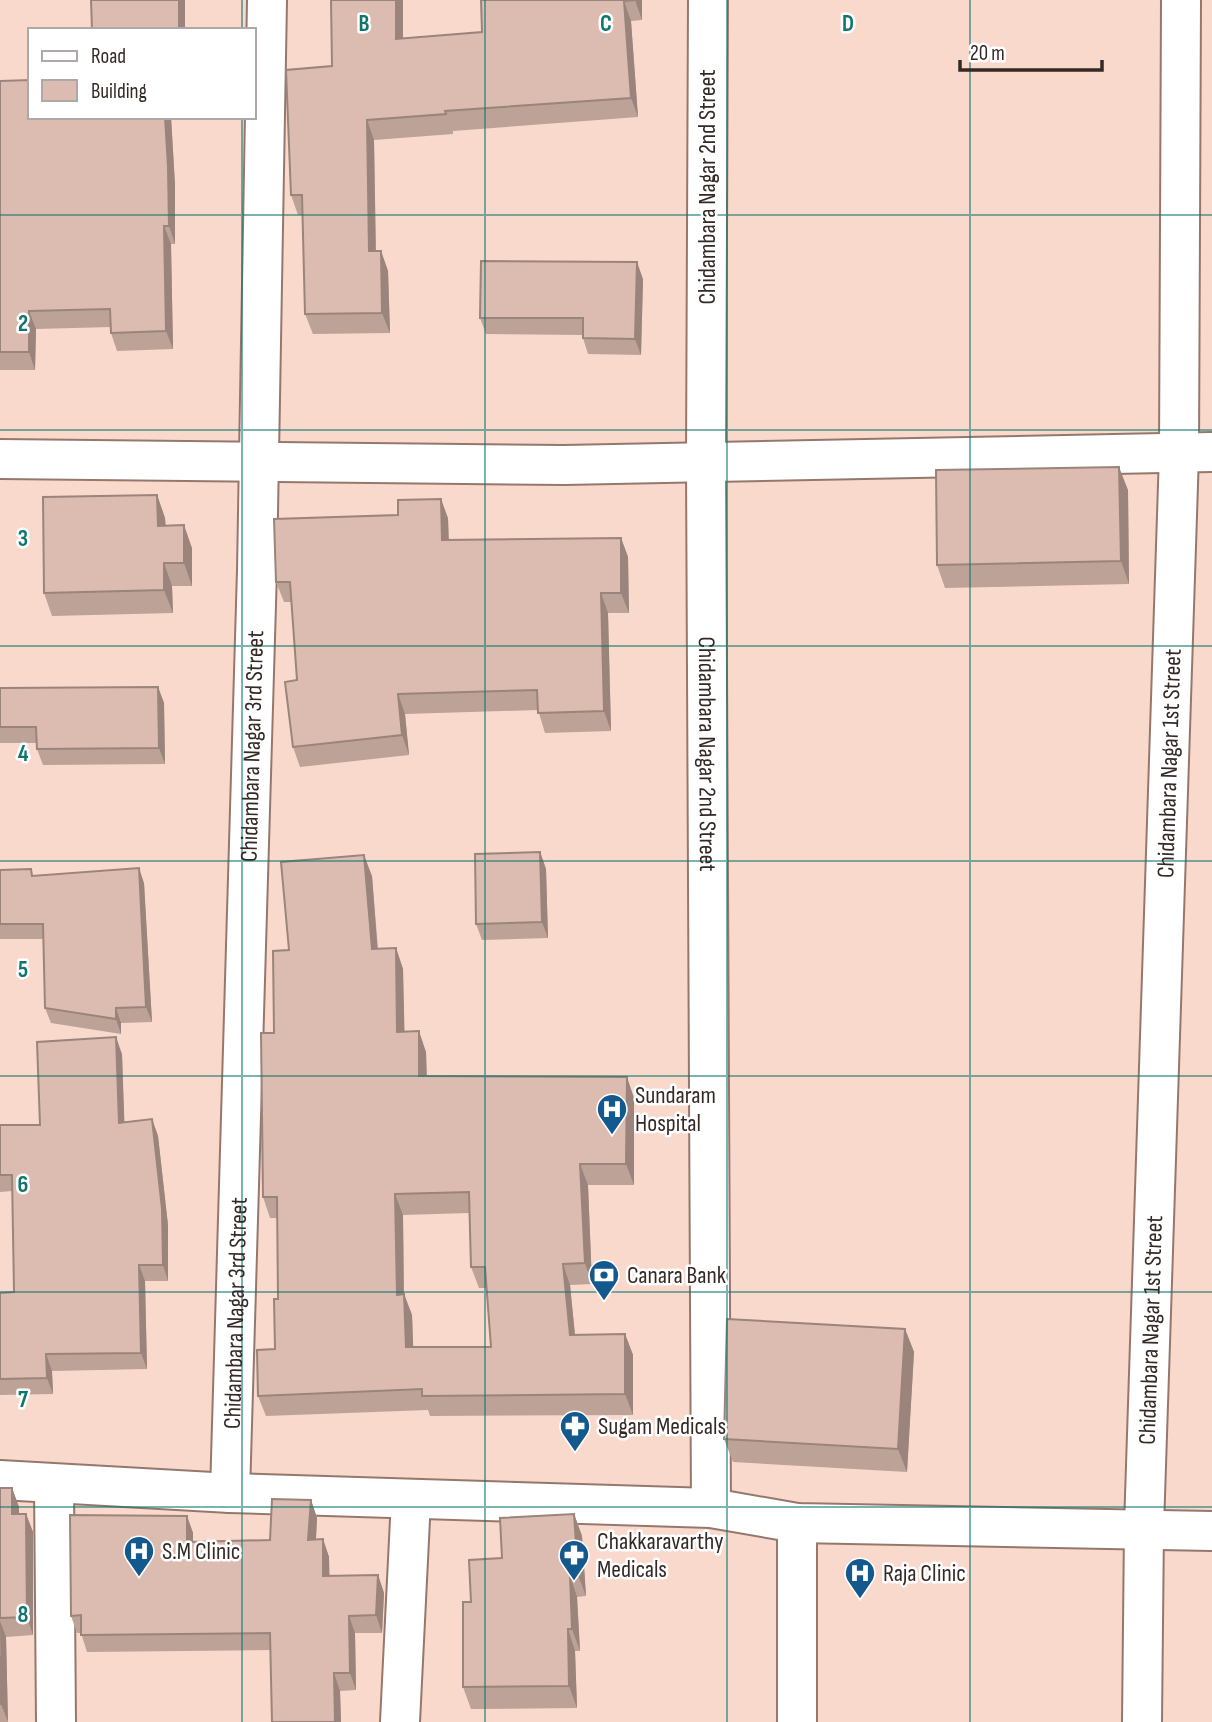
<svg xmlns="http://www.w3.org/2000/svg" width="1212" height="1722" font-family="'Sofia Sans Condensed',sans-serif">
<style>
.lines{fill:none;stroke-linecap:round;stroke-linejoin:round}
.minor-casing{stroke:#95786d;stroke-width:42}
.secondary-casing{stroke:#95786d;stroke-width:42}
.minor{stroke:#fff;stroke-width:38}
.secondary{stroke:#fff;stroke-width:38}
.wall{fill:#bda297;fill-rule:evenodd}
.shaded-wall{fill:#9a847b}
.building{fill:#dcbcb0;stroke:#9a847b;stroke-width:2;fill-rule:evenodd}
.grid{fill:none;stroke:#0f766e;stroke-width:2;stroke-opacity:0.55}
.labels{text-anchor:middle;dominant-baseline:central;stroke-width:5;stroke-linejoin:round;paint-order:stroke}
.street-label{font-size:24px;fill:#352925;stroke:#fff}
.poi-label{font-size:24px;fill:#352925;stroke:#fff;text-anchor:start}
.grid-label{font-size:23px;text-anchor:middle;font-weight:bold;fill:#0f766e;stroke:#fff;stroke-width:5;stroke-linejoin:round;paint-order:stroke}
</style>
<rect width="100%" height="100%" fill="#fad9cd"/>
<g class="lines">
<g class="minor-casing">
<g id="minor">
<path id="s1" d="M708,0L706,462L711,1508"/>
<polyline points="0,459 564,465 1212,452"/>
<polyline points="54,1484 56,1722"/>
<path id="s2" d="M230,1493L257,570L267,0"/>
<polyline points="400,1722 411,1499"/>
<polyline points="797,1722 797,1523"/>
<path id="s3" d="M1142,1722L1144,1527L1179,454L1181,0"/>
</g>
</g>
<g class="secondary-casing">
<polyline id="secondary" points="0,1480 230,1493 711,1508 797,1523 1212,1531"/>
</g>
<use href="#minor" class="minor"/>
<use href="#secondary" class="secondary"/>
</g>
<g class="wall">
<polygon points="331,0 403,0 403,38 482,32 481,0 642,0 642,20 631,21 638,117 453,131 453,134 374,140 376,251 381,251 388,271 390,333 313,334 305,314 303,215 298,215 291,195 332,66"/>
<polygon points="0,81 30,117 171,117 175,185 175,244 171,244 173,349 117,351 111,333 111,327 36,329 35,370 0,370"/>
<polygon points="643,279 641,355 588,354 583,338 583,335 486,334 480,318"/>
<polygon points="1128,490 1129,584 945,588 937,565"/>
<polygon points="157,495 165,518 166,526 192,548 192,586 172,586 173,613 52,616 44,593"/>
<polygon points="448,518 449,540 621,538 628,557 629,613 608,613 611,731 545,733 538,710 405,714 409,755 300,767 293,747 297,680 291,602 284,602 276,582"/>
<polygon points="158,687 164,703 165,764 43,765 37,749 37,743 0,743 0,688"/>
<polygon points="540,852 546,869 548,938 482,940 476,924"/>
<polygon points="0,870 34,876 144,883 152,1022 121,1023 121,1034 51,1023 45,1008 44,939 0,939"/>
<path d="M372,876L378,949L396,948L403,969L404,1031L426,1052L427,1076L634,1098V1185H588L592,1284L570,1285L575,1335L625,1334L633,1355V1415L430,1416L428,1410L266,1416L258,1396L275,1349L278,1299L277,1218H270L263,1197L274,1033L289,950ZM469,1213L471,1267L479,1288H486L491,1347H413L412,1315L404,1294L403,1215Z"/>
<polygon points="122,1054 124,1122 152,1119 158,1136 168,1225 168,1281 145,1281 147,1369 52,1371 53,1394 0,1395 0,1293 14,1292 12,1191 0,1192 0,1125 40,1125"/>
<polygon points="905,1329 914,1352 907,1472 733,1462 724,1439"/>
<polygon points="0,1488 12,1488 19,1507 19,1514 26,1514 33,1532 33,1635 6,1637 8,1722 0,1722"/>
<polygon points="311,1500 317,1518 316,1540 323,1539 329,1557 329,1576 378,1575 384,1593 382,1633 355,1633 356,1690 340,1691 341,1722 272,1722 270,1650 87,1652 81,1633 77,1633 71,1616 187,1516 193,1533 193,1542 270,1540"/>
<polygon points="574,1514 582,1536 586,1596 577,1597 580,1651 575,1651 577,1708 471,1709 463,1687 471,1602 502,1558"/>
</g>
<g class="shaded-wall">
<rect x="179" y="0" width="6" height="30"/>
<polygon points="396,0 403,0 403,58 396,39"/>
<polygon points="635,0 642,0 642,20"/>
<polygon points="624,1 631,21 638,117 631,98"/>
<polygon points="165,117 171,117 175,185 175,244 169,226"/>
<polygon points="367,120 374,140 376,271 369,251"/>
<polygon points="164,226 171,244 173,349 166,331"/>
<polygon points="381,251 388,271 390,333 382,313"/>
<polygon points="637,262 643,279 641,355 635,339"/>
<polygon points="29,311 36,329 35,370 29,352"/>
<polygon points="1119,467 1128,490 1129,584 1121,561"/>
<polygon points="157,495 165,518 166,549 158,526"/>
<polygon points="441,499 448,518 449,560 442,540"/>
<polygon points="184,525 192,548 192,586 184,563"/>
<polygon points="621,538 628,557 629,613 621,593"/>
<polygon points="164,563 172,586 173,613 164,590"/>
<polygon points="601,593 608,613 611,731 604,711"/>
<polygon points="158,687 164,703 165,764 159,748"/>
<polygon points="398,694 405,714 409,755 402,735"/>
<polygon points="540,852 546,869 548,938 542,922"/>
<polygon points="364,855 372,876 379,969 372,949"/>
<polygon points="139,868 144,883 152,1022 146,1007"/>
<polygon points="396,948 403,969 405,1052 397,1032"/>
<polygon points="116,1008 121,1023 121,1034 116,1019"/>
<polygon points="419,1031 426,1052 427,1097 419,1076"/>
<polygon points="116,1037 122,1054 125,1139 119,1123"/>
<polygon points="627,1077 634,1098 634,1185 626,1164"/>
<polygon points="152,1119 158,1136 168,1225 168,1281 163,1265"/>
<polygon points="580,1164 588,1185 592,1284 585,1263"/>
<polygon points="395,1194 403,1215 404,1315 397,1295"/>
<polygon points="563,1264 570,1285 577,1356 570,1335"/>
<polygon points="139,1265 145,1281 147,1369 141,1353"/>
<polygon points="404,1294 412,1315 414,1368 406,1347"/>
<polygon points="905,1329 914,1352 907,1472 898,1449"/>
<polygon points="625,1334 633,1355 633,1415 625,1394"/>
<polygon points="46,1354 52,1371 53,1394 47,1378"/>
<polygon points="12,1488 19,1507 19,1532 12,1514"/>
<polygon points="311,1500 317,1518 315,1557 308,1540"/>
<polygon points="26,1514 33,1532 33,1635 27,1617"/>
<polygon points="574,1514 582,1536 586,1596 578,1575"/>
<polygon points="187,1516 193,1533 193,1559 187,1542"/>
<polygon points="323,1539 329,1557 330,1594 323,1576"/>
<polygon points="378,1575 384,1593 382,1633 376,1615"/>
<polygon points="570,1575 577,1597 580,1651 572,1629"/>
<polygon points="349,1616 355,1633 356,1690 350,1673"/>
<polygon points="0,1621 6,1637 8,1722 1,1704"/>
<polygon points="568,1629 575,1651 577,1708 569,1686"/>
<polygon points="334,1673 340,1691 341,1722 335,1722"/>
</g>
<g class="building">
<polygon points="91,0 179,0 179,30 92,30"/>
<polygon points="331,0 396,0 396,39 482,32 481,0 635,0 624,1 631,98 445,111 446,114 367,120 369,251 381,251 382,313 305,314 302,195 291,195 286,70 332,66"/>
<polygon points="30,80 30,117 165,117 168,167 169,226 164,226 166,331 111,333 110,309 29,311 29,352 0,352 0,81"/>
<polygon points="481,261 637,262 635,339 583,338 583,318 480,318"/>
<polygon points="1119,467 1121,561 937,565 936,470"/>
<polygon points="157,495 158,526 184,525 184,563 164,563 164,590 44,593 43,497"/>
<polygon points="441,499 442,540 621,538 621,593 601,593 604,711 538,713 537,690 398,694 402,735 293,747 285,682 297,680 290,582 276,582 274,519 398,515 398,500"/>
<polygon points="158,687 159,748 37,749 36,727 0,727 0,688"/>
<polygon points="540,852 542,922 476,924 475,854"/>
<path d="M364,855L372,949L396,948L397,1032L419,1031V1076L627,1077L626,1164H580L585,1263L563,1264L570,1335L625,1334V1394L422,1396V1389L258,1396L257,1350L275,1349L274,1299H278L277,1197H263L261,1033H274L273,951L289,950L281,862ZM469,1192L471,1267H485L491,1347H406L404,1294L397,1295L395,1194Z"/>
<polygon points="139,868 146,1007 116,1008 116,1019 45,1008 43,924 0,924 0,870 31,869 32,876"/>
<polygon points="116,1037 119,1123 152,1119 162,1209 163,1265 139,1265 141,1353 46,1354 47,1378 0,1379 0,1293 14,1292 12,1175 0,1175 0,1125 40,1125 37,1042"/>
<polygon points="727,1319 905,1329 898,1449 724,1439"/>
<polygon points="0,1488 12,1488 12,1514 26,1514 27,1617 0,1618"/>
<polygon points="272,1499 311,1500 308,1540 323,1539 323,1576 378,1575 376,1615 349,1616 350,1673 334,1673 335,1722 272,1722 270,1633 81,1635 81,1615 71,1616 70,1515 187,1516 187,1542 270,1540"/>
<polygon points="574,1514 578,1575 570,1575 572,1629 568,1629 569,1686 463,1687 463,1602 471,1602 469,1560 502,1558 500,1518"/>
<polygon points="0,1656 1,1704 0,1704"/>
</g>
<path class="grid" d="M242,0V30M485,0V1722M727,0V1722M970,0V1722M242,117V1722M0,215H1212M0,430H1212M0,646H1212M0,861H1212M0,1076H1212M0,1292H1212M0,1507H1212"/>
<defs>
<g id="hospital-pin" transform="scale(1.575)"><path d="M0 17L-7.5 6A9.5 9.5 0 1 1 7.5 6Z" fill="#14598e" stroke="#fff"/><path d="M-5-5h3v3.5h4V-5h3V5h-3V1.5h-4V5h-3Z" fill="#fff"/></g>
<g id="bank-pin" transform="scale(1.575)"><path d="M0 17L-7.5 6A9.5 9.5 0 1 1 7.5 6Z" fill="#14598e" stroke="#fff"/><path d="M-6-4H6V4H-6ZM0-2.3a2.3 2.3 0 1 0 0 4.6a2.3 2.3 0 1 0 0-4.6Z" fill="#fff"/></g>
<g id="pharmacy-pin" transform="scale(1.575)"><path d="M0 17L-7.5 6A9.5 9.5 0 1 1 7.5 6Z" fill="#14598e" stroke="#fff"/><path d="M-2-6h4v4h4v4h-4v4h-4v-4h-4v-4h4Z" fill="#fff"/></g>
</defs>
<g fill-rule="evenodd">
<use href="#hospital-pin" x="612" y="1109"/>
<use href="#bank-pin" x="604" y="1275"/>
<use href="#pharmacy-pin" x="575" y="1426"/>
<use href="#hospital-pin" x="139" y="1551"/>
<use href="#pharmacy-pin" x="574" y="1555"/>
<use href="#hospital-pin" x="860" y="1573"/>
</g>
<g class="labels">
<g class="street-label">
<text transform="translate(707 187) rotate(-90)">Chidambara Nagar 2nd Street</text>
<text stroke="none"><textPath href="#s2" startOffset="747">Chidambara Nagar 3rd Street</textPath></text>
<text stroke="none"><textPath href="#s1" startOffset="754">Chidambara Nagar 2nd Street</textPath></text>
<text stroke="none"><textPath href="#s3" startOffset="959">Chidambara Nagar 1st Street</textPath></text>
<text stroke="none"><textPath href="#s2" startOffset="180">Chidambara Nagar 3rd Street</textPath></text>
<text stroke="none"><textPath href="#s3" startOffset="392">Chidambara Nagar 1st Street</textPath></text>
</g>
<g class="poi-label">
<text x="635" y="1095">Sundaram<tspan x="635" dy="28">Hospital</tspan></text>
<text x="627" y="1275">Canara Bank</text>
<text x="598" y="1426">Sugam Medicals</text>
<text x="597" y="1541">Chakkaravarthy<tspan x="597" dy="28">Medicals</tspan></text>
<text x="162" y="1551">S.M Clinic</text>
<text x="883" y="1573">Raja Clinic</text>
</g>
</g>
<g class="grid-label">
<text x="364" y="31">B</text>
<text x="606" y="31">C</text>
<text x="848" y="31">D</text>
<text x="23" y="331">2</text>
<text x="23" y="546">3</text>
<text x="23" y="761">4</text>
<text x="23" y="977">5</text>
<text x="23" y="1192">6</text>
<text x="23" y="1407">7</text>
<text x="23" y="1622">8</text>
</g>
<rect x="28" y="28" width="228" height="91" fill="#ffffff" stroke="#aea9a8" stroke-width="2"/>
<rect x="42" y="51" width="35" height="10" fill="#ffffff" stroke="#aea9a8" stroke-width="2"/>
<text x="91" y="63" font-size="21" fill="#352925">Road</text>
<rect x="42" y="80" width="35" height="21" fill="#dcbcb0" stroke="#aea9a8" stroke-width="2"/>
<text x="91" y="98" font-size="21" fill="#352925">Building</text>
<path d="M960 60v10h142v-10" fill="none" stroke="#352925" stroke-width="3.5"/>
<text x="970" y="60" font-size="21" fill="#352925" stroke="#ffffff" stroke-width="5" paint-order="stroke">20 m</text>
</svg>
